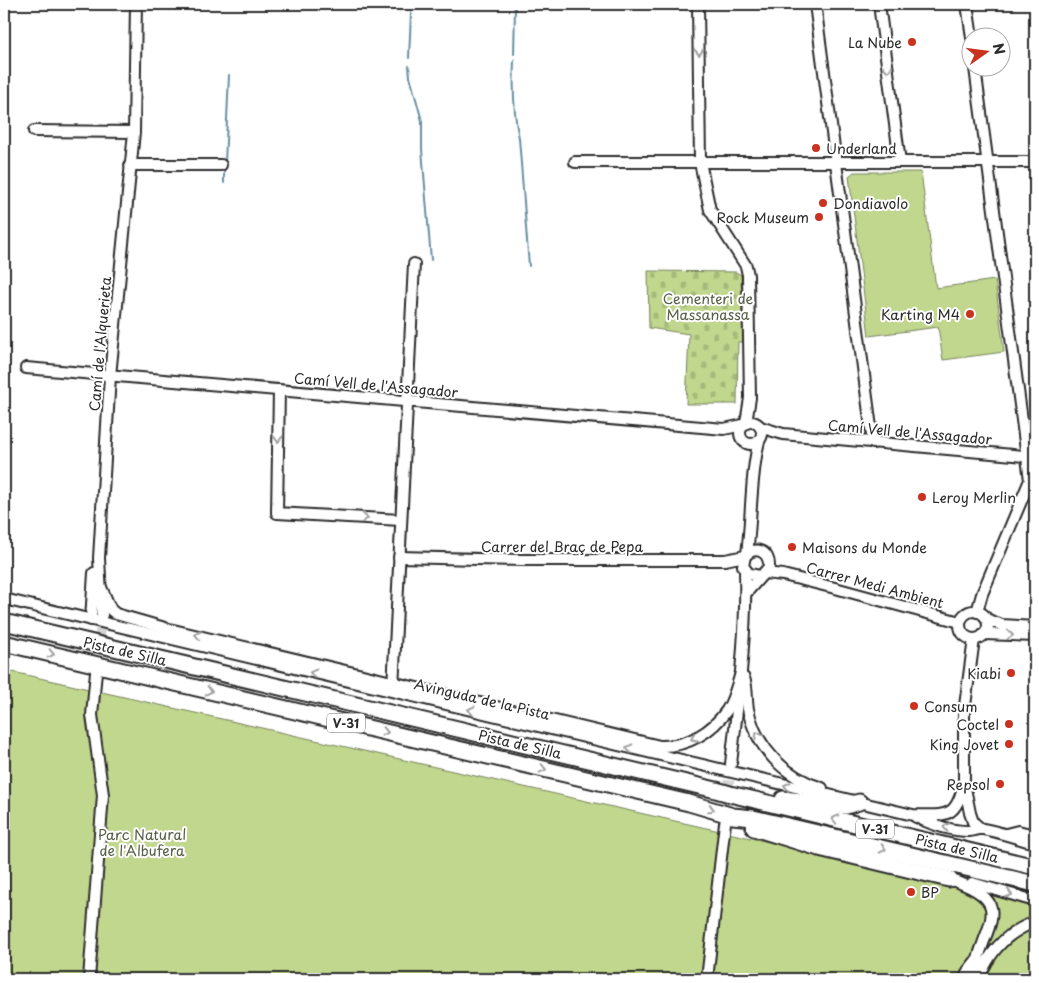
<svg xmlns="http://www.w3.org/2000/svg" width="1039" height="983" font-family="'Playpen Sans',sans-serif">
<style>
.cemetery{fill:url(#cemetery-stones);stroke:#76815c}
.green{fill:#c0d78d;stroke:#76815c}
.lines{fill:none;stroke-linecap:round;stroke-linejoin:round}
.stream{stroke:#688fa2;stroke-width:2}
.minor-tunnel{stroke:#d5d5d5;stroke-width:10;stroke-dasharray:10 5;stroke-linecap:butt}
.minor-casing{stroke:#2b2b2b;stroke-width:14}
.highway-casing{stroke:#2b2b2b;stroke-width:19}
.minor{stroke:#fff;stroke-width:10}
.highway{stroke:#fff;stroke-width:15}
.oneway{stroke:#a0a0a0}
.poi-dot{fill:#c8321e;stroke:#fff;stroke-width:2}
.labels{text-anchor:middle;dominant-baseline:central;stroke-width:4;stroke-linejoin:round;paint-order:stroke}
.shield{fill:#fff;stroke:#6b6b6b;stroke-width:1}
.shield-label{font-size:12px;font-weight:bold;fill:#2b2b2b}
.poi-label{font-size:14px;fill:#2b2b2b;stroke:#fff;text-anchor:end}
.park-label{font-size:14px;fill:#585f48;stroke:#fff}
.street-label{font-size:14px;fill:#2b2b2b;stroke:#fff}
</style>
<defs>
<pattern id="cemetery-stones" width="16" height="16" patternUnits="userSpaceOnUse" patternTransform="scale(1.25)"><rect width="16" height="16" fill="#c0d78d"/><path d="M2 7V4a2 2 0 0 1 4 0v3zM10 15v-3a2 2 0 0 1 4 0v3z" fill="#a5b97a"/></pattern>
</defs>
<rect width="100%" height="100%" fill="#fff"/>
<filter id="ink" filterUnits="userSpaceOnUse"><feTurbulence type="fractalNoise" baseFrequency=".02" numOctaves="2"/><feDisplacementMap in="SourceGraphic" scale="10" xChannelSelector="R" yChannelSelector="G"/><feConvolveMatrix kernelMatrix="1 2 1 2 8 2 1 2 1" color-interpolation-filters="sRGB"/></filter>
<g filter="url(#ink)">
<polygon class="cemetery" points="648,271 736,272 741,275 743,342 738,342 737,404 686,404 689,334 649,328"/>
<g class="green">
<polygon points="854,172 921,172 936,288 995,280 1004,352 943,360 938,327 869,336 849,176"/>
<polygon points="4,670 1035,902 1035,979 4,979"/>
</g>
<g class="lines">
<g class="stream">
<polyline points="411,6 411,4"/>
<polyline points="514,54 515,7"/>
<polyline points="409,58 411,13"/>
<path d="M514,60C513,86 513,113 519,138L529,266"/>
<polyline points="409,66 410,77 422,121 422,149 431,260"/>
<polyline points="225,163 229,75"/>
<polyline points="224,183 224,168"/>
</g>
<g class="minor-tunnel">
<polyline points="96,669 102,615"/>
<polyline points="725,820 731,765"/>
</g>
<g class="minor-casing">
<g id="minor">
<polyline points="698,4 700,162 710,210 746,266 748,275 750,398 746,423"/>
<polyline points="815,4 873,443"/>
<polyline points="879,4 900,162"/>
<polyline points="967,4 972,38"/>
<polyline points="975,68 1030,480 982,594 977,612"/>
<polyline points="34,131 134,132"/>
<polyline points="575,162 1035,162"/>
<polyline points="130,165 221,165"/>
<polyline points="26,368 724,429 743,425"/>
<polyline points="279,390 277,513 401,520"/>
<circle cx="751" cy="433" r="11"/>
<polyline points="760,427 783,434 1035,457"/>
<path d="M747,554C752,516 750,478 759,441"/>
<polyline points="399,557 521,560 725,560 745,556"/>
<polyline points="765,573 783,575 835,588 960,622"/>
<path d="M100,585L111,610L116,614L165,628L660,746C687,747 712,732 727,710C734,699 737,685 741,673"/>
<path d="M746,593L769,567C770,551 755,545 745,556L743,566L749,574L760,576"/>
<path d="M4,599L913,815C945,815 956,820 964,783"/>
<circle cx="974" cy="625" r="14"/>
<polyline points="102,615 99,558 110,376 134,132 136,4"/>
<polyline points="986,619 1002,625 1035,627"/>
<polyline points="91,620 94,573"/>
<polyline points="984,634 1035,636"/>
<polyline points="974,639 964,713 964,783 970,813 973,822 981,829"/>
<path d="M744,678C748,688 746,699 748,709C756,748 785,777 822,788"/>
<polyline points="393,688 414,264"/>
<path d="M731,764C738,700 747,635 745,570"/>
<path d="M916,817C931,824 951,831 968,831C973,831 978,828 983,829C1001,832 1018,839 1035,843"/>
<polyline points="1006,834 1018,831 1035,835"/>
<path d="M949,879C1024,903 978,928 974,979"/>
<polyline points="972,883 1035,901"/>
<polyline points="89,979 103,795 92,715 96,672"/>
<polyline points="707,979 725,823"/>
<polyline points="965,979 968,971 975,962"/>
<path d="M979,979C989,952 1007,932 1035,922"/>
</g>
</g>
<g class="highway-casing">
<g id="highway">
<polyline points="4,622 716,790 730,794 1035,867"/>
<polyline points="4,643 689,803 733,816 753,818 1035,884"/>
<polyline points="783,799 846,806 859,802"/>
<polyline points="754,828 819,848 949,879"/>
</g>
</g>
<use href="#minor" class="minor"/>
<use href="#highway" class="highway"/>
</g>
<defs><path id="oneway-chevron" d="M-2-3.5L2.5 0L-2 3.5" fill="none" stroke-width="1.6" stroke-linecap="round" stroke-linejoin="round" transform="scale(1.25)"/></defs>
<g class="oneway">
<use href="#oneway-chevron" transform="translate(699 52) rotate(89)"/>
<use href="#oneway-chevron" transform="translate(888 69) rotate(83)"/>
<use href="#oneway-chevron" transform="translate(278 439) rotate(91)"/>
<use href="#oneway-chevron" transform="translate(365 518) rotate(3)"/>
<use href="#oneway-chevron" transform="translate(198 635) rotate(-167)"/>
<use href="#oneway-chevron" transform="translate(1010 635) rotate(3)"/>
<use href="#oneway-chevron" transform="translate(51 654) rotate(13)"/>
<use href="#oneway-chevron" transform="translate(313 673) rotate(-167)"/>
<use href="#oneway-chevron" transform="translate(209 691) rotate(13)"/>
<use href="#oneway-chevron" transform="translate(471 710) rotate(-167)"/>
<use href="#oneway-chevron" transform="translate(385 732) rotate(13)"/>
<use href="#oneway-chevron" transform="translate(758 735) rotate(-117)"/>
<use href="#oneway-chevron" transform="translate(694 738) rotate(152)"/>
<use href="#oneway-chevron" transform="translate(629 748) rotate(-167)"/>
<use href="#oneway-chevron" transform="translate(543 769) rotate(13)"/>
<use href="#oneway-chevron" transform="translate(787 786) rotate(-166)"/>
<use href="#oneway-chevron" transform="translate(711 809) rotate(16)"/>
<use href="#oneway-chevron" transform="translate(835 819) rotate(-167)"/>
<use href="#oneway-chevron" transform="translate(946 827) rotate(-168)"/>
<use href="#oneway-chevron" transform="translate(883 849) rotate(13)"/>
<use href="#oneway-chevron" transform="translate(1009 894) rotate(16)"/>
</g>
</g>
<g class="poi-dot">
<circle cx="912" cy="42" r="5"/>
<circle cx="816" cy="148" r="5"/>
<circle cx="823" cy="203" r="5"/>
<circle cx="819" cy="217" r="5"/>
<circle cx="970" cy="314" r="5"/>
<circle cx="922" cy="497" r="5"/>
<circle cx="792" cy="547" r="5"/>
<circle cx="1011" cy="673" r="5"/>
<circle cx="914" cy="706" r="5"/>
<circle cx="1009" cy="724" r="5"/>
<circle cx="1009" cy="744" r="5"/>
<circle cx="1000" cy="784" r="5"/>
<circle cx="911" cy="892" r="5"/>
</g>
<g class="labels">
<g class="shield">
<rect x="327" y="713.5" width="38" height="19" rx="4"/>
<rect x="856" y="819.5" width="38" height="19" rx="4"/>
</g>
<g class="shield-label">
<text x="346" y="723">V-31</text>
<text x="875" y="829">V-31</text>
</g>
<g class="poi-label">
<text x="902" y="42">La Nube</text>
<text x="826" y="148" text-anchor="start">Underland</text>
<text x="833" y="203" text-anchor="start">Dondiavolo</text>
<text x="809" y="217">Rock Museum</text>
<text x="960" y="314">Karting M4</text>
<text x="932" y="497" text-anchor="start">Leroy Merlin</text>
<text x="802" y="547" text-anchor="start">Maisons du Monde</text>
<text x="1001" y="673">Kiabi</text>
<text x="924" y="706" text-anchor="start">Consum</text>
<text x="999" y="724">Coctel</text>
<text x="999" y="744">King Jovet</text>
<text x="990" y="784">Repsol</text>
<text x="921" y="892" text-anchor="start">BP</text>
</g>
<g class="park-label">
<text x="708" y="298">Cementeri de<tspan x="708" dy="16">Massanassa</tspan></text>
<text x="142" y="834">Parc Natural<tspan x="142" dy="16">de l'Albufera</tspan></text>
</g>
<g class="street-label">
<text transform="translate(100 344) rotate(-85)">Camí de l'Alquerieta</text>
<text transform="translate(376 385) rotate(5)">Camí Vell de l'Assagador</text>
<text transform="translate(910 432) rotate(5)">Camí Vell de l'Assagador</text>
<text x="562" y="546">Carrer del Braç de Pepa</text>
<text transform="translate(875 585) rotate(15)">Carrer Medi Ambient</text>
<text transform="translate(125 651) rotate(13)">Pista de Silla</text>
<text transform="translate(482 699) rotate(13)">Avinguda de la Pista</text>
<text transform="translate(520 744) rotate(13)">Pista de Silla</text>
<text transform="translate(957 848) rotate(13)">Pista de Silla</text>
</g>
</g>
<rect width="1039" height="983" fill="none" stroke="#fff" stroke-width="20"/>
<rect x="10" y="10" width="1019" height="963" fill="none" stroke="#2b2b2b" stroke-width="2" filter="url(#ink)"/>
<g transform="translate(986 52) rotate(76)"><circle r="24" fill="#ffffff" stroke="#aaaaaa"/>
<path d="M0-4L9 19L0 12L-9 19Z" fill="#c8321e"/>
<text y="-8" font-size="14" font-weight="bold" text-anchor="middle" fill="#2b2b2b">N</text>
</g>
</svg>
